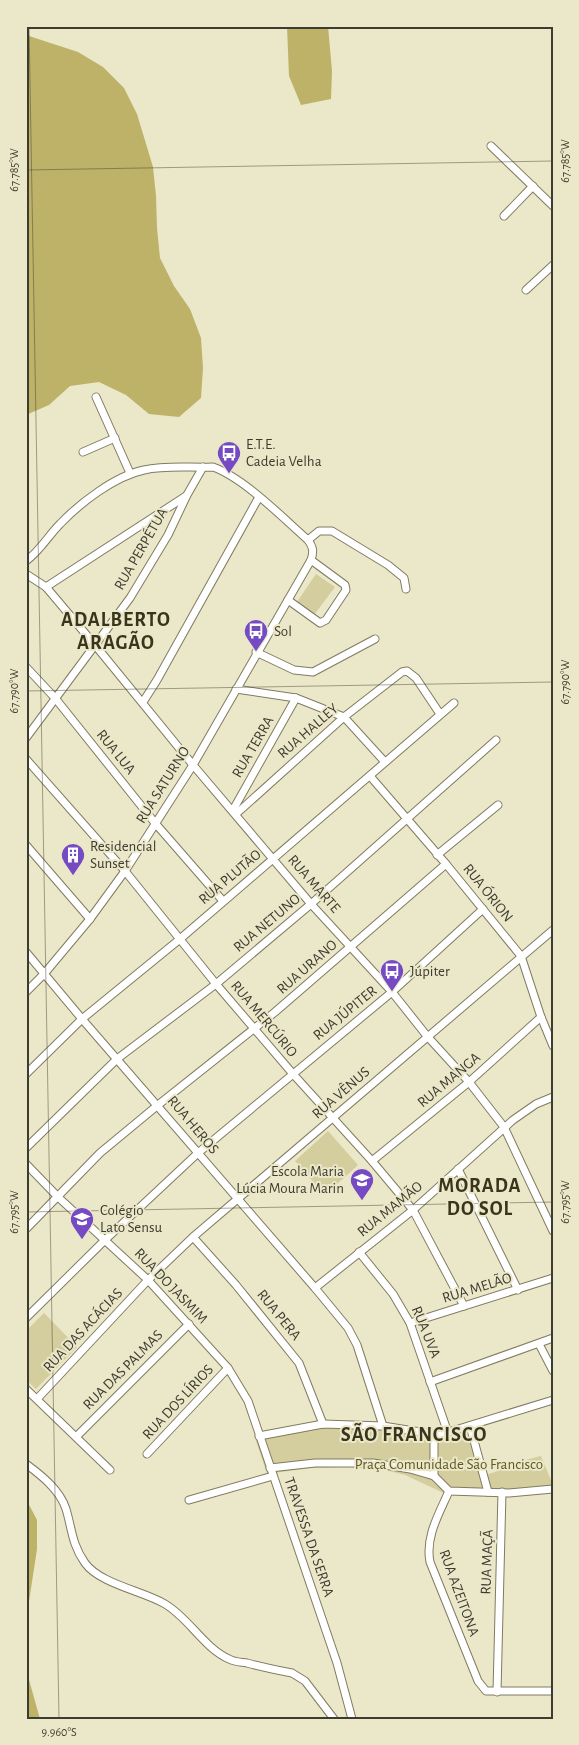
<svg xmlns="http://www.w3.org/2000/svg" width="579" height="1745" font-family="'Alegreya Sans',sans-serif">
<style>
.green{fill:#d4cd9d}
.forest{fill:#beb269}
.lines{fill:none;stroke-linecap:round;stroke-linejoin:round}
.minor-casing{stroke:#807b61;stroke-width:9}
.minor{stroke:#fff;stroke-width:7}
.ticks{fill:none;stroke:#3d3c30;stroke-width:1;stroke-opacity:0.45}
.labels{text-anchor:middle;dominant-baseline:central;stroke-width:4;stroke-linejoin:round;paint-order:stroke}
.poi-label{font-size:15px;fill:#3d3c30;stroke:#ebe7c9;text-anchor:start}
.street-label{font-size:15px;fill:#3d3c30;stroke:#ebe7c9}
.park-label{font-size:15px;fill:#615822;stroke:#ebe7c9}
.district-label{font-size:20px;font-weight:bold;letter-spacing:1px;fill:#39351d;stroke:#ebe7c9}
.neatline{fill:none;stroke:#3d3c30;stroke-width:2}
.ticks-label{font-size:12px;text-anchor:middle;fill:#3d3c30}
</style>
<rect width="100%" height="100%" fill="#ebe7c9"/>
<g class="green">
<polygon points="316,574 335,587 314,615 297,602"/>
<polygon points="328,1131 358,1165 325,1195 295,1161"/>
<polygon points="44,1313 77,1347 36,1389 26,1380 26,1331"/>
<polygon points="317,1426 385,1430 433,1439 468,1429 482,1476 498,1471 502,1466 541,1456 553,1485 553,1492 448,1495 405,1475 385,1470 347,1467 312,1468 267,1474 254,1435"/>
</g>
<g class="forest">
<polygon points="287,26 328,26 332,71 331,99 301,105 289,76"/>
<polygon points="26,35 78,52 103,67 124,88 137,114 153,167 156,196 157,228 160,258 174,286 190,309 201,338 203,368 201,398 179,417 149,414 126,395 99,382 70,386 49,405 26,415"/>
<polygon points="26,1499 37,1520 37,1549 26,1621"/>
<polygon points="26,1669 40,1719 26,1719"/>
</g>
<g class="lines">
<g class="minor-casing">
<g id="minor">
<polyline points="491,146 553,206"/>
<polyline points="504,216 533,186"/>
<polyline points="526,290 553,265"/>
<polyline points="96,397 130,473"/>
<polyline points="83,452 115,438"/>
<polyline points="308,540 319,531 332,531 388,565 404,578 406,589"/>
<path d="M26,561C40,551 48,536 60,524C80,503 115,476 144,470C166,465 191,468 213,467C244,478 283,518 308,540C313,547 314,551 311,560L193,765L125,871L90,919L44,974L26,992"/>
<polyline points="26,574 46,587 95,645 193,765 311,904 392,992 427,1036 469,1082 504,1127 553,1231"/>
<polyline points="46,587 186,496"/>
<polyline points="288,600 320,623 326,620 346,590 345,585 311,560"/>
<polyline points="256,652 294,670 313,672 375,639"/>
<polyline points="26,667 55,698 155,823 223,901"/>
<polyline points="236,689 296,698 344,717 385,762"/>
<polyline points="143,702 157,680 259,497"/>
<polyline points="26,738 130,598 168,535 187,495 203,467"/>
<polyline points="26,759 125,871 216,984 293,1074 372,1161 413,1210 464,1306"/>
<polyline points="370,776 446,864 521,956 541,1017 553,1046"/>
<polyline points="233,810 296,698"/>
<polyline points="236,814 344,717 402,672 407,671 416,678 440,714"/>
<polyline points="26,845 90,919"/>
<polyline points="437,855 498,805"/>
<polyline points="26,952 82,1019 315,1288 348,1328 357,1345 383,1426"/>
<polyline points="26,1074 82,1019 180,939 454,703"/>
<polyline points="26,1148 117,1059 216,984 311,904 496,740"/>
<polyline points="372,1161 469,1082 541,1017"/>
<polyline points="26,1164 58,1197 148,1280 228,1368 248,1401 337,1663 352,1719"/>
<polyline points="458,1169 518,1290"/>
<polyline points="26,1229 100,1153 158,1105 275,1012 446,864"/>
<polyline points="193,1237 236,1285 299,1363 323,1424"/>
<polyline points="359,1252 393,1294 410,1323 448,1433"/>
<polyline points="315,1288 413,1210 513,1120 536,1104 553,1097"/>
<polyline points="26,1318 106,1239 198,1153 392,992 483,909"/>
<polyline points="410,1323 553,1278"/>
<polyline points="539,1344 553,1371"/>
<polyline points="430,1382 553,1338"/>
<polyline points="26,1389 110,1470"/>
<polyline points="37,1399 148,1280 193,1237 553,930"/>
<polyline points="470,1426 488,1492"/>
<polyline points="77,1436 189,1324"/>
<polyline points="259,1436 323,1424 383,1426 439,1435 553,1400"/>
<polyline points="147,1454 228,1368"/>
<path d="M26,1464C41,1475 60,1490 66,1509C72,1529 72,1545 85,1563C100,1584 143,1591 165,1604C189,1618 203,1647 229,1659C234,1662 241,1662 247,1663C262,1667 277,1670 292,1673L305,1681L334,1719"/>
<polyline points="270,1468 315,1463 373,1463 410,1469 434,1476 449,1491 509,1493 553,1489"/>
<polyline points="434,1476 434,1435"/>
<path d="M449,1491C439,1514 425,1537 430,1562L478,1681L486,1691H553"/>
<polyline points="189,1500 273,1476"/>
<polyline points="497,1692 502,1492"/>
</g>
</g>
<use href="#minor" class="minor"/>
</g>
<path class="ticks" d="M29,26L59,1719M26,170L553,161M26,691L553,682M26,1212L553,1202"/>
<defs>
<g id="bus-pin" transform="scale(1.25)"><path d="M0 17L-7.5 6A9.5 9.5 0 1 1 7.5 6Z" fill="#764ac2" stroke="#ebe7c9"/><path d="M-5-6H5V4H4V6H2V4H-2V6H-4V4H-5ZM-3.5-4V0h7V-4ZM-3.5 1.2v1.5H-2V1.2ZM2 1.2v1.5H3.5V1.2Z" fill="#fff"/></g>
<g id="building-pin" transform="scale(1.25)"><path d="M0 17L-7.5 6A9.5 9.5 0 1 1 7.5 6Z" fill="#764ac2" stroke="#ebe7c9"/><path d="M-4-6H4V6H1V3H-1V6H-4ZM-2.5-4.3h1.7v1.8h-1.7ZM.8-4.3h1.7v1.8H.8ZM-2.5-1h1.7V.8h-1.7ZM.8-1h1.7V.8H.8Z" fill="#fff"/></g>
<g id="school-pin" transform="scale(1.25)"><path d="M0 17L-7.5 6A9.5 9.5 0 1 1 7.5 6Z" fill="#764ac2" stroke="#ebe7c9"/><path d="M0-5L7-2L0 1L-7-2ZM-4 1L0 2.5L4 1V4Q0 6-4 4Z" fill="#fff"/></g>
</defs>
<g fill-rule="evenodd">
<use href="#bus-pin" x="229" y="453"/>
<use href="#bus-pin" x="256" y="631"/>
<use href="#building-pin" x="73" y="855"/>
<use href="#bus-pin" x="392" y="971"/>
<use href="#school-pin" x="362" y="1180"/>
<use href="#school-pin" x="82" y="1219"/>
</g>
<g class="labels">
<g class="poi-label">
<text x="246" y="444">E.T.E.<tspan x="246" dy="17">Cadeia Velha</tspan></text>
<text x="274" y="631">Sol</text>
<text x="90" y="846">Residencial<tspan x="90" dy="17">Sunset</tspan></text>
<text x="410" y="971">Júpiter</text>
<text x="344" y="1171" text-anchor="end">Escola Maria<tspan x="344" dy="17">Lúcia Moura Marin</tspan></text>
<text x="100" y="1210">Colégio<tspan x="100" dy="17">Lato Sensu</tspan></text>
</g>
<g class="street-label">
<text transform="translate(141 549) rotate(-60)">RUA PERPÉTUA</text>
<text transform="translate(308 731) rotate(-41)">RUA HALLEY</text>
<text transform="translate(253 747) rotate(-60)">RUA TERRA</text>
<text transform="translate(116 752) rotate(51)">RUA LUA</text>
<text transform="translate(163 785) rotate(-58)">RUA SATURNO</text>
<text transform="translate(230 877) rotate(-40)">RUA PLUTÃO</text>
<text transform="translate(314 884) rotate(49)">RUA MARTE</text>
<text transform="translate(488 893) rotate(51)">RUA ÓRION</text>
<text transform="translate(267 923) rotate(-40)">RUA NETUNO</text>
<text transform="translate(307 967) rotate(-41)">RUA URANO</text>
<text transform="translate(345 1013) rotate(-39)">RUA JÚPITER</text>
<text transform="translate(264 1019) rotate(50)">RUA MERCÚRIO</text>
<text transform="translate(449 1080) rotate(-40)">RUA MANGA</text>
<text transform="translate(341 1093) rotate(-41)">RUA VÊNUS</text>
<text transform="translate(193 1125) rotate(50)">RUA HEROS</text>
<text transform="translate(390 1209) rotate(-39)">RUA MAMÃO</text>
<text transform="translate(171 1286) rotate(46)">RUA DO JASMIM</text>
<text transform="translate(477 1288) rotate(-17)">RUA MELÃO</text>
<text transform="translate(279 1315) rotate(51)">RUA PERA</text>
<text transform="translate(83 1330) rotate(-47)">RUA DAS ACÁCIAS</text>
<text transform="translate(426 1332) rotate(68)">RUA UVA</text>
<text transform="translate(123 1370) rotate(-45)">RUA DAS PALMAS</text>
<text transform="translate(178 1402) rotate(-47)">RUA DOS LÍRIOS</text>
<text transform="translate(309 1537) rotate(71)">TRAVESSA DA SERRA</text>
<text transform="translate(487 1562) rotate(-88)">RUA MAÇÃ</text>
<text transform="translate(459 1593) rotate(70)">RUA AZEITONA</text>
</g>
<g class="park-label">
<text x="449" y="1464">Praça Comunidade São Francisco</text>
</g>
<g class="district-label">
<text x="116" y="620">ADALBERTO<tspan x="116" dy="23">ARAGÃO</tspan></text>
<text x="480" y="1186">MORADA<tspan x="480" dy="23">DO SOL</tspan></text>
<text x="414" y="1435">SÃO FRANCISCO</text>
</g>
</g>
<rect width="579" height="1745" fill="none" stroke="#ebe7c9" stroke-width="55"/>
<rect x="28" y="28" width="524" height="1690" class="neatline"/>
<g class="ticks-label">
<text transform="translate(565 161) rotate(-90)" y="4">67.785°W</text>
<text transform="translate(14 170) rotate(-90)" y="4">67.785°W</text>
<text transform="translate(565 682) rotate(-90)" y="4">67.790°W</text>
<text transform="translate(14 691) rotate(-90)" y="4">67.790°W</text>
<text transform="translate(565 1202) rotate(-90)" y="4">67.795°W</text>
<text transform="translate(14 1212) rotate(-90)" y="4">67.795°W</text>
<text x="59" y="1736">9.960°S</text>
</g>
</svg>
